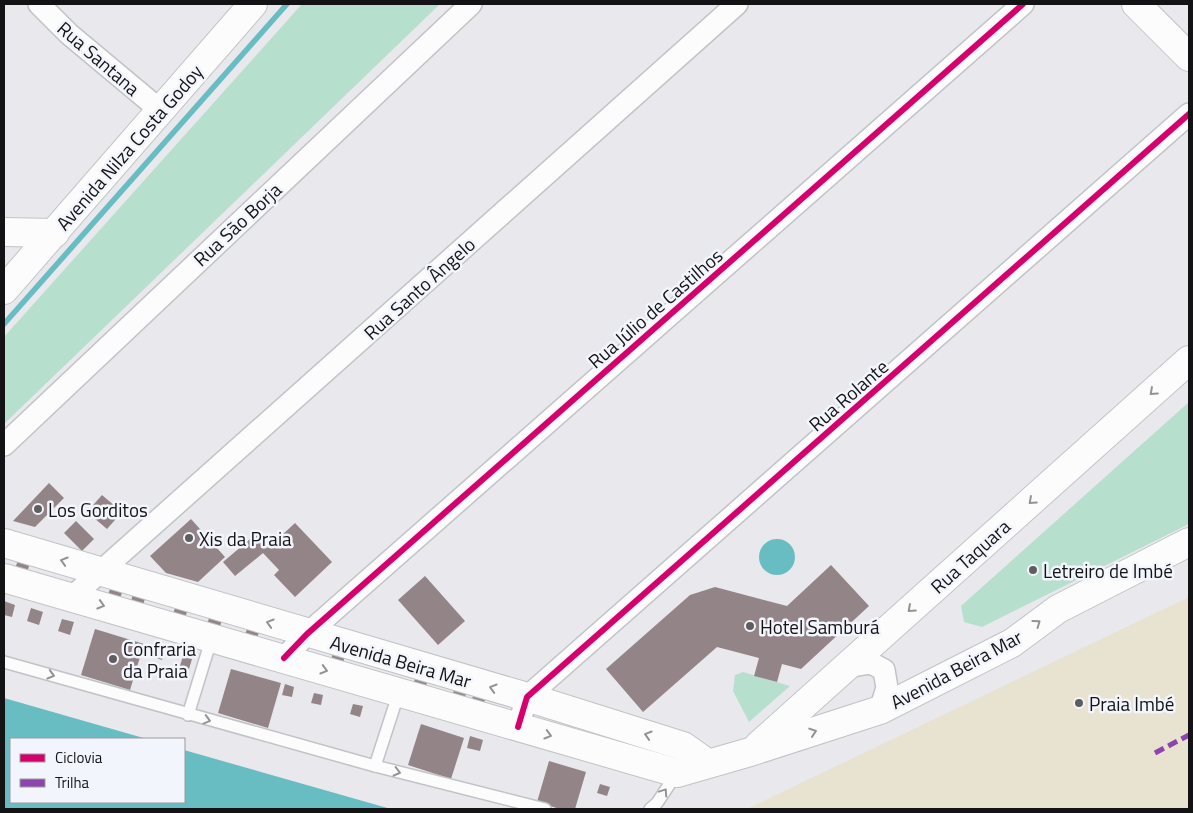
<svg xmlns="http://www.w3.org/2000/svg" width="1193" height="813" font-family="'Titillium Web',sans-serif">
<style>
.green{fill:#b6dfce}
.sand{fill:#e8e2d0}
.water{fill:#68bdc2}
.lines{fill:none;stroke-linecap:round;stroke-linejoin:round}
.stream{stroke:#68bdc2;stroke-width:5.5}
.building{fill:#938587}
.service-casing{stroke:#c2c3c6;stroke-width:14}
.minor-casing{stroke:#c2c3c6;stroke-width:24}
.tertiary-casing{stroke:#c2c3c6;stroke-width:30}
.secondary-casing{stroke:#c2c3c6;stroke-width:30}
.service{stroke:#fcfcfc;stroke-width:11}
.minor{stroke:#fcfcfc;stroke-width:21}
.tertiary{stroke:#fcfcfc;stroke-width:28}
.secondary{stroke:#fcfcfc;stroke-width:28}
.quiet{stroke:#8e44ad;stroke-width:5;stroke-dasharray:10 5;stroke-linecap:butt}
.cycleway-casing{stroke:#f3f5fc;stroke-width:9}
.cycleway{stroke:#d6006c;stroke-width:6}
.oneway{stroke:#939394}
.poi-dot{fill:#5e5e61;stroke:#f3f5fc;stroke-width:2}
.labels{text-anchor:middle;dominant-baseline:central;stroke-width:5;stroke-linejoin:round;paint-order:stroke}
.street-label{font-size:19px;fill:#131316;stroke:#f3f5fc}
.poi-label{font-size:19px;fill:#131316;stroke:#f3f5fc;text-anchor:start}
</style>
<rect width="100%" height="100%" fill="#e8e8ed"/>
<g class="green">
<polygon points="302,4 440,4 4,424 4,337"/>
<polygon points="1189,402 1189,524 982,627 964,622 961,606"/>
<polygon points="743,672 790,686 749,722 733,691 735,675"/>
</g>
<polygon class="sand" points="1189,597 1189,809 747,809"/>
<g class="water">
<circle cx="777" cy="557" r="18"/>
<polygon points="4,698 147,739 11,739 11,802 184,802 184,750 391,809 4,809"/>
</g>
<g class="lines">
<polyline class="stream" points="4,324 287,4"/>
</g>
<g class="building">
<polygon points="49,483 64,498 35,527 13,521"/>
<polygon points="102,495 122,512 107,529 87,512"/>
<polygon points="191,519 225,557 198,582 166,573 150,556"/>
<polygon points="76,521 94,539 82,551 64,533"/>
<polygon points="295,523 332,562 295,597 274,575 279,570 263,553 235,576 223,562 256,534 268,548"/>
<polygon points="18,560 30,563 26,576 14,572"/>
<polygon points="831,565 869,606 801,669 782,664 777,682 754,676 759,658 717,647 643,712 606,669 690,595 715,587 787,606"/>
<polygon points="425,576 465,621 438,645 398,600"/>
<polygon points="111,586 123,589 119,602 107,598"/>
<polygon points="134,591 146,596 142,608 130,604"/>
<polygon points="4,601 15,605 12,617 4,615"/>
<polygon points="176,605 188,609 184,621 172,617"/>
<polygon points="31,608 43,612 39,625 27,621"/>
<polygon points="210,615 222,619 219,631 206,628"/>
<polygon points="62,619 74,622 70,635 58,631"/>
<polygon points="248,626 260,629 256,642 244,638"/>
<polygon points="95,629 144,644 130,690 81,675"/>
<polygon points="157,647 165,650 162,660 154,657"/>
<polygon points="333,652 345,655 342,668 330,664"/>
<polygon points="183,656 192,659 189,669 180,666"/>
<polygon points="231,669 281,683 268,728 218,713"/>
<polygon points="416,676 428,680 424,692 412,688"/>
<polygon points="285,684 294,687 292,697 282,695"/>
<polygon points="455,687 467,691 463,703 451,699"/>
<polygon points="314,693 323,695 321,705 311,703"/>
<polygon points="474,693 486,697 482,709 470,705"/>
<polygon points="353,704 363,706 360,717 350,714"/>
<polygon points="421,724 464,738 451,779 408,765"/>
<polygon points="470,736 483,740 480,751 467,748"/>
<polygon points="549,761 586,772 575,809 560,809 537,802"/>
<polygon points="600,784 610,787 607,796 597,793"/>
</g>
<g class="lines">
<g class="service-casing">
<g id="service">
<polyline points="4,662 375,766 545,809"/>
<polyline points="188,715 212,637"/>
<polyline points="375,766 399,692"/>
<polyline points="650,809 657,803 677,773"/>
</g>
</g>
<g class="minor-casing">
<g id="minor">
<polyline points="39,4 69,34 160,110"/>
<polyline points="4,445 471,4"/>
<polyline points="72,597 737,4"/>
<polyline points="284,658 307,634 1023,4"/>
<polyline points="846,667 871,663 884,670 887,688 880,710"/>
<polyline points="518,727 527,697 1189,114"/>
</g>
</g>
<g class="tertiary-casing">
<g id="tertiary">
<polyline points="1136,4 1189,57"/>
<polyline points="4,232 55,233"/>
</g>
</g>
<g class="secondary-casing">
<g id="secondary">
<polyline points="4,290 253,4"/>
<polyline points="4,543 527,697 683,746 707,763"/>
<polyline points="4,578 677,773 750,752 880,710 1012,643 1058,609 1189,542"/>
<polyline points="759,745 1189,360"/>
</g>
</g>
<use href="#service" class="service"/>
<use href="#minor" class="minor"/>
<use href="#tertiary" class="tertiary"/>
<use href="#secondary" class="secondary"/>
<polyline class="quiet" points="1155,753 1189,735"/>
<g class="cycleway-casing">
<g id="cycleway">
<polyline points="284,658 307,634 1023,4"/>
<polyline points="518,727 527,697 1189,114"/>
</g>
</g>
<use href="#cycleway" class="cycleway"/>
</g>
<defs><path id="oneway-chevron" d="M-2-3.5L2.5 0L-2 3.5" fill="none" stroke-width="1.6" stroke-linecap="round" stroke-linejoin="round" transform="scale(1.25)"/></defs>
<g class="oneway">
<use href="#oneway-chevron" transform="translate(1153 392) rotate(138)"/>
<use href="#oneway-chevron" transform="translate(1032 501) rotate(138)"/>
<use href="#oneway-chevron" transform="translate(64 561) rotate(-163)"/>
<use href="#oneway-chevron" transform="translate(101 605) rotate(16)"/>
<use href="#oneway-chevron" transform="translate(911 609) rotate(138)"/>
<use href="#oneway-chevron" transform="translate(270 623) rotate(-163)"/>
<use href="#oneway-chevron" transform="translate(1037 623) rotate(-36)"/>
<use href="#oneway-chevron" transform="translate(324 670) rotate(16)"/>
<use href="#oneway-chevron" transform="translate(51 675) rotate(16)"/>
<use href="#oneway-chevron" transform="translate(493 688) rotate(-164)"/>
<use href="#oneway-chevron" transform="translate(207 720) rotate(15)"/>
<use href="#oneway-chevron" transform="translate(813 732) rotate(-18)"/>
<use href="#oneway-chevron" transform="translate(548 735) rotate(16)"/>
<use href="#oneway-chevron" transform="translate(648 735) rotate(-163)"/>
<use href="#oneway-chevron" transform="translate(397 772) rotate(14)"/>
<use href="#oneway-chevron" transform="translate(664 792) rotate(-56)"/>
</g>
<g class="poi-dot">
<circle cx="38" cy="509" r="5"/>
<circle cx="189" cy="538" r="5"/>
<circle cx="1033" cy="570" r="5"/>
<circle cx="750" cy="626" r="5"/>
<circle cx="113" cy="659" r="5"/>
<circle cx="1079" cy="703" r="5"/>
</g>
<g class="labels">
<g class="street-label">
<text transform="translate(99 58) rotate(41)">Rua Santana</text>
<text transform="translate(129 147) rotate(-49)">Avenida Nilza Costa Godoy</text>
<text transform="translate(237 224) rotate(-43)">Rua São Borja</text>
<text transform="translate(419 288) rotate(-42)">Rua Santo Ângelo</text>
<text transform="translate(655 308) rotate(-41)">Rua Júlio de Castilhos</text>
<text transform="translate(848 395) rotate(-41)">Rua Rolante</text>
<text transform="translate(970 556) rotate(-42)">Rua Taquara</text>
<text transform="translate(401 661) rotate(16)">Avenida Beira Mar</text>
<text transform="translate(956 669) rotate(-28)">Avenida Beira Mar</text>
</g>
<g class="poi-label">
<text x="48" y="509">Los Gorditos</text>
<text x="199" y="538">Xis da Praia</text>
<text x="1043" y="570">Letreiro de Imbé</text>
<text x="760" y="626">Hotel Samburá</text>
<text x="123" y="648">Confraria<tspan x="123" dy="22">da Praia</tspan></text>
<text x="1089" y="703">Praia Imbé</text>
</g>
</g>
<rect width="1193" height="813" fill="none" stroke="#131316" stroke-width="10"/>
<rect x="10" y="738" width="175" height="65" fill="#f3f5fc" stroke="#999ba0"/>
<rect x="20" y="754" width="25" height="8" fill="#d6006c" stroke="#999ba0"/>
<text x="55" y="763" font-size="15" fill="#131316">Ciclovia</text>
<rect x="20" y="779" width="25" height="8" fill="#8e44ad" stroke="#999ba0"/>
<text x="55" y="788" font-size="15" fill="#131316">Trilha</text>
</svg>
